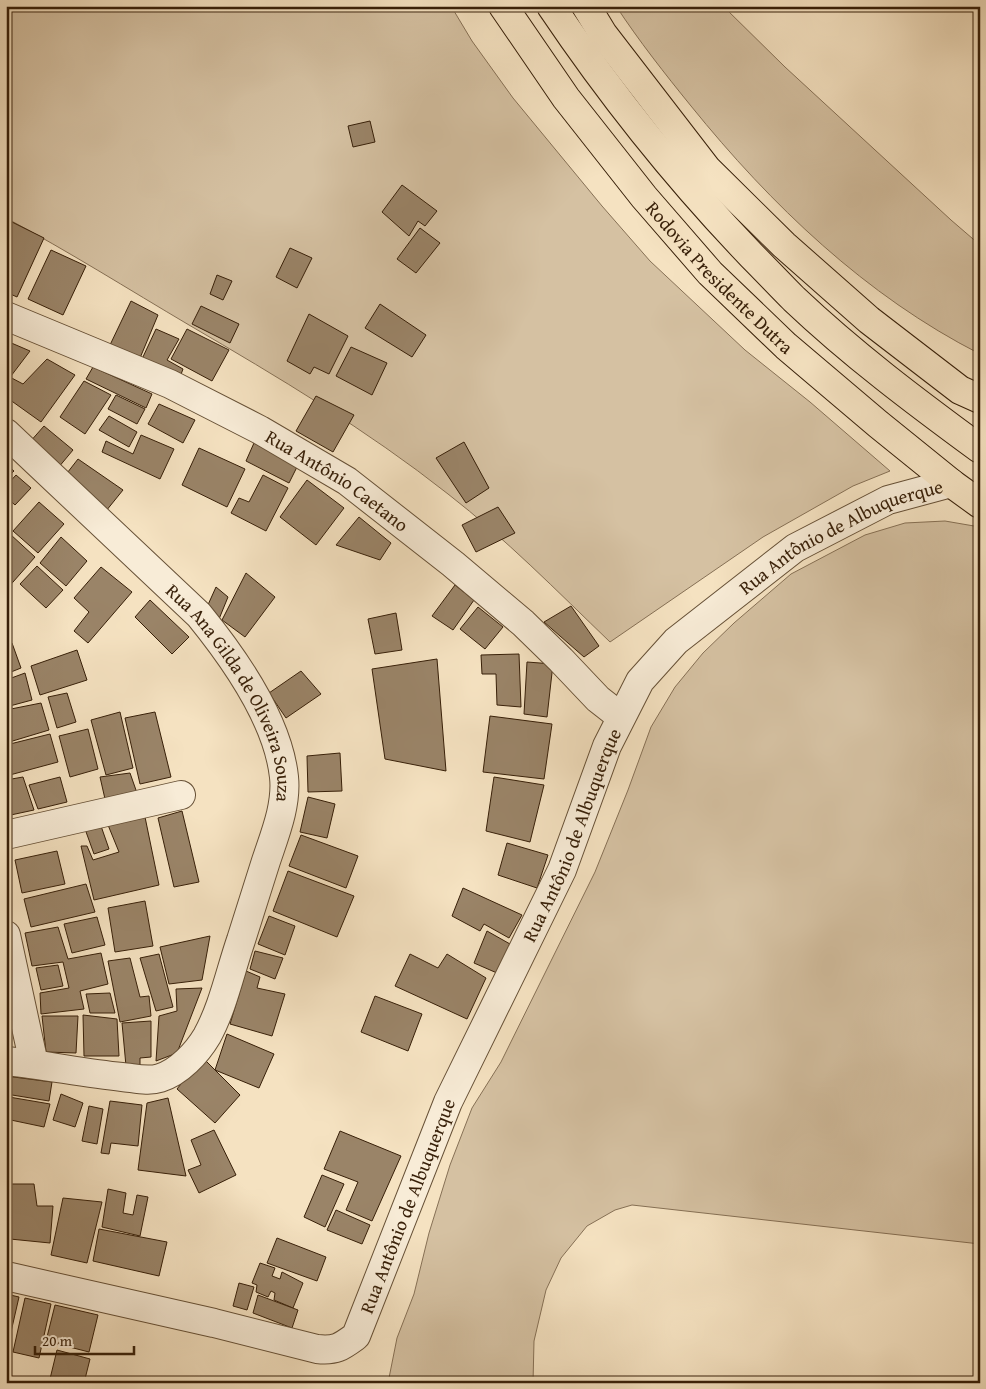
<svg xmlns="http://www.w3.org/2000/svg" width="986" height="1389" font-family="'Gentium Book Plus',serif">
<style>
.green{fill:#d5c1a2;stroke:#867055}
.building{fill:#9a8468;stroke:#371f08}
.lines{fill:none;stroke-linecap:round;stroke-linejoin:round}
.minor-casing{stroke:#665036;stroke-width:30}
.motorway-casing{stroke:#371f08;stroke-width:30}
.minor{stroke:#f8ecd7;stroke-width:28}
.motorway{stroke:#f5e2c1;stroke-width:28}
.labels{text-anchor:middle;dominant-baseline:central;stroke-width:5;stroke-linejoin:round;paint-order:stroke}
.street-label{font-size:19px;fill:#371f08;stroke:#f8ecd7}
</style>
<rect width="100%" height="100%" fill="#f5e2c1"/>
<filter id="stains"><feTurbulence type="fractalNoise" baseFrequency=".004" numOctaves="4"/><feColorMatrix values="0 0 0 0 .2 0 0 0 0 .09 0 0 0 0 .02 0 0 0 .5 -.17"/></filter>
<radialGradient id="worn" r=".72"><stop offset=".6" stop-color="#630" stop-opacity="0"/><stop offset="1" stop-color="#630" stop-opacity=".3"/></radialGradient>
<g class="green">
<path d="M6,6H451L472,41L513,98L602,206L650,261L745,350L810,402L890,471L853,486L763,537L610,642C557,591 506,539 448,494C367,430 278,377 189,325C128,289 68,251 6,218Z"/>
<path d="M616,6H723L785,67L951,220L980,245V354C866,296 771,205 691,106C665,74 639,41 616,6Z"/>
<polygon points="945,521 974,526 980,530 980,1244 632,1205 615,1210 587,1226 561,1258 546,1290 534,1341 533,1383 388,1383 397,1338 414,1294 429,1233 450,1165 472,1108 501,1062 595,872 628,790 651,727 675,687 703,653 734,623 791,574 865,535 905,523"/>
</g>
<g class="building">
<polygon points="370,121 375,142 353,147 348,126"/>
<polygon points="402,185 437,211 425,226 418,221 409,236 382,212"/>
<polygon points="6,219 44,238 17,297 6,292"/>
<polygon points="420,228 440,243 416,273 397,259"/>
<polygon points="290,248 312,258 297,288 276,277"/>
<polygon points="51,250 86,266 63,315 28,299"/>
<polygon points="217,275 232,281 223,300 210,294"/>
<polygon points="131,301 158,315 140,358 110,345"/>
<polygon points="380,304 426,335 412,357 365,328"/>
<polygon points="201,306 239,324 230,343 192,324"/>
<polygon points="309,314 348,336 329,374 314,367 310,374 287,361"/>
<polygon points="156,329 179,339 167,360 183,369 180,377 142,359"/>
<polygon points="187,329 229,350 212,381 171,359"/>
<polygon points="9,342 30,351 11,376 6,372 6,345"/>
<polygon points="351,347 387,363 372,395 336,376"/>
<polygon points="47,359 75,375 41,422 6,397 6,375 23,384"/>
<polygon points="93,367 152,394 146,408 86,379"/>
<polygon points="84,381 111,395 85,434 60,417"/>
<polygon points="116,395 145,409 137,424 108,409"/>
<polygon points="316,396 354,415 333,452 296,431"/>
<polygon points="159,404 195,420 183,443 148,424"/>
<polygon points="109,416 137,432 129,447 99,430"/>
<polygon points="44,426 73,450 58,468 29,443"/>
<polygon points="141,435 174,449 160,479 102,452 106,441 133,454"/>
<polygon points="464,442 489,488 466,503 436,458"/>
<polygon points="254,443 298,465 289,483 246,461"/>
<polygon points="199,448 245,469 227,507 182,485"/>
<polygon points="78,459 123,490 106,511 64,477"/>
<polygon points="6,464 14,471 6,479"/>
<polygon points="16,475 31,488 15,505 6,497 6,486"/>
<polygon points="263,475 288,488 266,531 231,513 239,498 249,502"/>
<polygon points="307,480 344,508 316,545 280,517"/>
<polygon points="39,502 64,524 38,553 13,531"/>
<polygon points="498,507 515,533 476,552 462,525"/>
<polygon points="359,517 391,543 380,560 336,545"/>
<polygon points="10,534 35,557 6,590 6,538"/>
<polygon points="61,537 87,561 66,586 40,563"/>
<polygon points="37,566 63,590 46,608 20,584"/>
<polygon points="101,567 132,592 88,643 74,631 89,612 74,598"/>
<polygon points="246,573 275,597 245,637 222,620"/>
<polygon points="455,585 474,600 453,630 432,616"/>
<polygon points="216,587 228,597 219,619 207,607"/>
<polygon points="150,600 189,637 172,654 135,617"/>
<polygon points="571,606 599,646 584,657 544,622"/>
<polygon points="478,607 503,627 485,649 460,629"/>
<polygon points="396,613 402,650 375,654 368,619"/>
<polygon points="12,643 21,668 6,674 6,645"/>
<polygon points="77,650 87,680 40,695 31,666"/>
<polygon points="519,654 521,707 497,705 496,674 482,674 481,655"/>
<polygon points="437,659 446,771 385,759 372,669"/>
<polygon points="527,662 553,664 547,717 524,714"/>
<polygon points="301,671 321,694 286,718 269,693"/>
<polygon points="25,673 32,700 6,707 6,680"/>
<polygon points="67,693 76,722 57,728 48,697"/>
<polygon points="41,703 49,730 6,743 6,710"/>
<polygon points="120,712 133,768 106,775 91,720"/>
<polygon points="155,712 171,777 140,784 125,718"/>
<polygon points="490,716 552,724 544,779 483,772"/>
<polygon points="88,729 98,769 70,777 59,736"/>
<polygon points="50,734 58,762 6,776 6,745"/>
<polygon points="340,753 342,791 308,792 307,756"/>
<polygon points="130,773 137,793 105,799 100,777"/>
<polygon points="23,777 34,810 6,816 6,780"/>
<polygon points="60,777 67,802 38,809 29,785"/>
<polygon points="494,777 544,785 530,842 486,831"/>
<polygon points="308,797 335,804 327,838 300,832"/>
<polygon points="182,811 199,882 174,887 158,818"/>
<polygon points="145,817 159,885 94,900 81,846 87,846 93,860 119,852 108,825"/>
<polygon points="101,826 109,849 94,854 85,829"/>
<polygon points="301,835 358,856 346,888 289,866"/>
<polygon points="507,843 548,855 537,888 498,875"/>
<polygon points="57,851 65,884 22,893 15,860"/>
<polygon points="288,871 354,896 337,937 273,911"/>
<polygon points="86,884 95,912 31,927 24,899"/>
<polygon points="463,888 522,915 509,938 484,924 480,931 452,916"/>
<polygon points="145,901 153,946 115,952 108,908"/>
<polygon points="269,916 295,926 285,955 258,944"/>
<polygon points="97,917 105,945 72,953 64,924"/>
<polygon points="58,927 68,959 101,953 108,984 80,991 84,1009 41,1014 40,993 69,988 63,962 32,966 25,933"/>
<polygon points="487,931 510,944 497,973 474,963"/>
<polygon points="210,936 202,980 169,984 160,947"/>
<polygon points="255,951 283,958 275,979 250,969"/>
<polygon points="159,954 173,1007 156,1011 140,958"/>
<polygon points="410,954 438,968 447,954 486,978 467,1019 395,986"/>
<polygon points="130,958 140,997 149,996 151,1016 120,1022 108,961"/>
<polygon points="58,965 63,986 41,990 36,968"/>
<polygon points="246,971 260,977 257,988 285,994 272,1036 230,1024"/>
<polygon points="202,988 177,1053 156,1061 159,1016 177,1011 176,989"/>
<polygon points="110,993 115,1013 90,1013 86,994"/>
<polygon points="375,996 422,1014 408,1051 361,1032"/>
<polygon points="83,1015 117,1019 119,1056 84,1056"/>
<polygon points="42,1016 78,1016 76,1053 46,1052"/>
<polygon points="151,1021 151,1057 140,1058 140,1067 126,1066 122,1023"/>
<polygon points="227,1034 274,1054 259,1088 215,1070"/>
<polygon points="202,1057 240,1095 215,1123 177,1089"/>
<polygon points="6,1076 52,1082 49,1101 6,1094"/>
<polygon points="61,1094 83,1103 75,1127 53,1120"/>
<polygon points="9,1097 50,1104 44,1127 6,1119"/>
<polygon points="168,1098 186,1176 138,1170 147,1103"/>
<polygon points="110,1101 142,1105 138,1146 111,1143 109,1154 101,1153"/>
<polygon points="89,1106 103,1109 97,1144 82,1141"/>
<polygon points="214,1130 236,1175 199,1193 188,1170 201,1165 191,1140"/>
<polygon points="340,1131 401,1156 372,1221 346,1210 358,1182 324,1169"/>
<polygon points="322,1175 344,1184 325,1227 304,1217"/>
<polygon points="10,1184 34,1184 37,1206 53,1206 50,1243 10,1239"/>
<polygon points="108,1189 126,1193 123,1213 133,1215 137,1195 148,1197 140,1236 102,1227"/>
<polygon points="63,1198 102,1202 87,1263 51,1255"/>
<polygon points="336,1210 370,1225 362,1244 327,1230"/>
<polygon points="99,1229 167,1242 159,1276 93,1261"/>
<polygon points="277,1238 326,1257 317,1281 267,1263"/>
<polygon points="260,1263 275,1268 272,1276 280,1279 282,1272 303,1283 293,1308 274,1300 275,1293 271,1291 268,1297 256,1292 257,1285 252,1283"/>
<polygon points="239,1283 254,1287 247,1310 233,1306"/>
<polygon points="6,1294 19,1297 8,1345 6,1344"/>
<polygon points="258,1295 298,1310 292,1328 253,1313"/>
<polygon points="25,1298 51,1304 39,1358 13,1352"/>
<polygon points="55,1305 98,1315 89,1352 46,1341"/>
<polygon points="57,1350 90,1359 84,1383 49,1383"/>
<polygon points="101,1378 117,1383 100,1383"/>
</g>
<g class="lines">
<g class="minor-casing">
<g id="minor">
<path id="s1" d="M6,316L170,384L260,430L347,481L453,564L523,623L561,660L598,699L621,717"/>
<path id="s2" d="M6,433L199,615C234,658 278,720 284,777C287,805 275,834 266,861C258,887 249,914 241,940C230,972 223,1007 207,1036C197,1053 179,1072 160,1078C148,1082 134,1078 122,1077C83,1073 45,1065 6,1061"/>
<polyline points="6,835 181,795"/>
<polyline points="6,935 34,1064"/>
<path id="s3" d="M6,1276L214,1323L317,1349C336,1351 341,1347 356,1336L448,1102L562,870L607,746L640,681L676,641L795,548L888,500L951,483"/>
</g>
</g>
<g class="motorway-casing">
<g id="motorway">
<path id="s4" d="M503,6L566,98L644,197L710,273L786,346L878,424L951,483L980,504"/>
<path d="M551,6C611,95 678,179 752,256C766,270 780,285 794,299C852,354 916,402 980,449"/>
<polyline points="586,6 603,34 707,169 784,245 869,320 960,390 980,399"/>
</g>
</g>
<use href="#minor" class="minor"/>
<use href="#motorway" class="motorway"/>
</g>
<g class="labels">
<g class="street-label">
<text stroke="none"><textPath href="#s4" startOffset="348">Rodovia Presidente Dutra</textPath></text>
<text stroke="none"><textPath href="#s1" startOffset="371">Rua Antônio Caetano</textPath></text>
<text stroke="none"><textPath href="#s3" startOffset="1328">Rua Antônio de Albuquerque</textPath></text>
<text stroke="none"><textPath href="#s2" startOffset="350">Rua Ana Gilda de Oliveira Souza</textPath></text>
<text stroke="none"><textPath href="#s3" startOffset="908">Rua Antônio de Albuquerque</textPath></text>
<text stroke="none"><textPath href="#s3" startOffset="502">Rua Antônio de Albuquerque</textPath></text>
</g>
</g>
<rect width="986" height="1389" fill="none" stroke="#f5e2c1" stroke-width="25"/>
<rect x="8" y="8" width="971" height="1374" fill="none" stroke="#371f08" stroke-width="2.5"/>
<rect x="12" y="12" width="961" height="1364" fill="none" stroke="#371f08"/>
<path d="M35 1346v8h99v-8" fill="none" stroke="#371f08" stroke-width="2.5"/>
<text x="42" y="1346" font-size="15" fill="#371f08" stroke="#f8ecd7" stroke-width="4" paint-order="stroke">20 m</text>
<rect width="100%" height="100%" filter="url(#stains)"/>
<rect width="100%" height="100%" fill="url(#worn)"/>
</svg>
